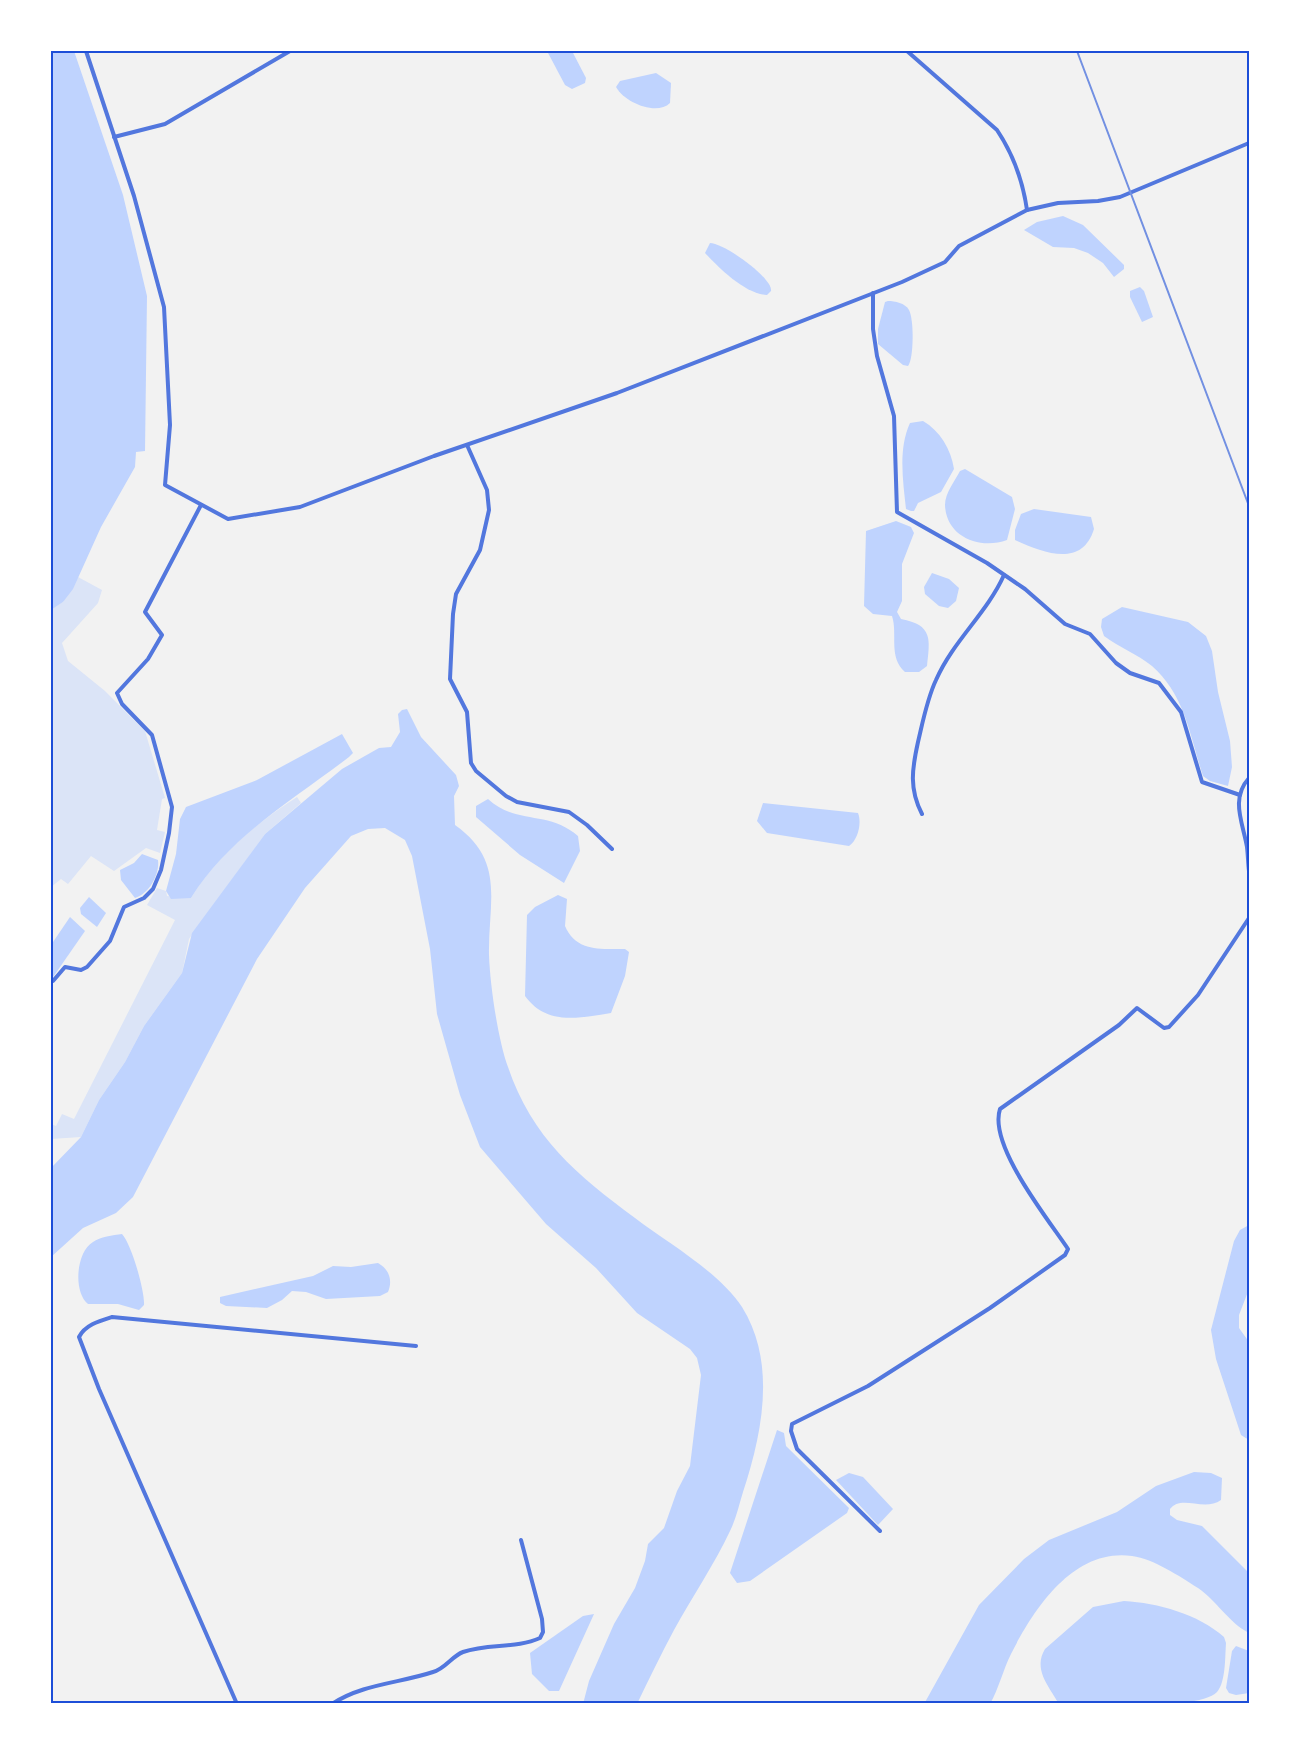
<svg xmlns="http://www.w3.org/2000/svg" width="1300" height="1755" font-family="'Exo 2',sans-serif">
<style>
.green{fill:#dbe4f7}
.water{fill:#bfd3fe}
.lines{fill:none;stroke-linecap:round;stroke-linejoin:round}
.minor{stroke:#5277de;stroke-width:4}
.rail{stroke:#7290e2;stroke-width:2}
.neatline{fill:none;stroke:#1d4ed8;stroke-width:2}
</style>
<rect width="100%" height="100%" fill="#f2f2f2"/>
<g class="green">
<polygon points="78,577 102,590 98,603 62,643 68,661 105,691 145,731 165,798 162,799 157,830 165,832 160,853 146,848 114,871 91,856 68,884 61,879 51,887 51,610 63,602"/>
<path d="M297,797L301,803L265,834L189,939L182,973L144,1026L125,1062L99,1100L81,1137L51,1139V1124L56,1126L62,1114L74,1119L175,920L147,905L157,888L166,891L167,896L191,898C217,856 256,823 297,797Z"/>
</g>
<g class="water">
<polygon points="51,51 74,51 123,195 147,296 145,451 136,452 135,467 101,527 73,589 63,602 51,610"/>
<polygon points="547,51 572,51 586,78 585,83 572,89 565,85"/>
<path d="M656,73L671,83L670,103C657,116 625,103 616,87L620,81Z"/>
<polygon points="1063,216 1083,225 1124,265 1124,269 1114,277 1103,263 1088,253 1074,248 1053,247 1024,230 1037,222"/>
<path d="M710,243C724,243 773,278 771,291L767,295C745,294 719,268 705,253Z"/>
<polygon points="1140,287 1144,291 1153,317 1142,322 1130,297 1130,291"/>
<path d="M888,301C895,301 905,303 909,310C914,319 914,358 908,366L903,365L878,344V329L885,302Z"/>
<path d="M923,421C940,431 951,449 954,469L941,492L918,503L914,511H911L906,509C903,481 898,449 910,423Z"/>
<path d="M965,469L1012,497L1015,509L1007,540C980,550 946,537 945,505C945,493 955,481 960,471Z"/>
<path d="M1034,509L1091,517L1094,529C1082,568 1044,553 1015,540V530L1021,514Z"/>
<path d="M896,521L911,527L914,533L902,564V601L897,612L901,619C933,625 930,639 927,666L919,672H905C888,657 898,634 892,616L873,614L864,606L866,531Z"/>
<polygon points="932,573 949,579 959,588 956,601 948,608 939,606 925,594 924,587"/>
<path d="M1122,607L1188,622L1206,636L1212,651L1218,692L1230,741L1232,767L1228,786L1210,781L1203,776C1190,736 1185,695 1152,666C1137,654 1119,647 1104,636L1101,627L1102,619Z"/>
<path d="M407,709L421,737L456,775L459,786L454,796L455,825C506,861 488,902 489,955C490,985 498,1040 508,1067C532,1138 577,1175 635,1218C668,1243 719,1272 742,1307C777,1363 762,1434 743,1492C739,1505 736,1519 730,1531C714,1565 692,1597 674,1630C661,1654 649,1679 637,1704H583L589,1681L614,1624L635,1588L645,1561L648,1544L664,1528L677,1491L690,1466L701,1375L697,1358L690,1349L637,1313L596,1268L546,1224L480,1147L460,1095L437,1014L430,949L412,856L405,840L385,828L368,829L351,836L305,888L257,959L133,1197L116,1213L83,1228L51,1257V1168L81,1137L99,1100L125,1062L144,1026L182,973L192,933L265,834L342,769L379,748L391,747L400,732L398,714L402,710Z"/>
<path d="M342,734L353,753L349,757C293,800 230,836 191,898L171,899L166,891L176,854L180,819L186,807L257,780Z"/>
<path d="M488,799C516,825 549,810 578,836L580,851L564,883L520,855L476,817V806Z"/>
<path d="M763,803L858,813C862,823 858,840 849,846L767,833L757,821Z"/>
<path d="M142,854L158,860C160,874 149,894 135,898L121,880L120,870L134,863Z"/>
<path d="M558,895L567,899L565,926C576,952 601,949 625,949L629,952L625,976L611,1013C579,1018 547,1026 525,996L527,915L535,907Z"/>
<polygon points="89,897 106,913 97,927 81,914 80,908"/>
<polygon points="70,917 85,931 51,980 51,945"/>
<polygon points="1249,1225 1249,1289 1239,1315 1239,1328 1249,1342 1249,1440 1241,1435 1216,1359 1211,1330 1234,1241 1240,1230"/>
<path d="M122,1234C131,1243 145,1291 144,1305L139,1310L118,1304H88C73,1292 76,1252 93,1242C100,1237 113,1235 122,1234Z"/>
<path d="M378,1263C389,1269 393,1280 388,1292L380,1296L326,1299L306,1292L292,1291L282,1300L267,1308L226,1306L220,1303V1297L313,1276L333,1266L351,1267Z"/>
<polygon points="777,1430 784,1433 786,1446 849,1508 847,1513 750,1581 737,1583 730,1573"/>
<path d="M1194,1472L1211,1473L1222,1478L1221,1500C1204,1512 1181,1494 1170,1509V1515L1177,1520L1202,1526L1249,1573V1633C1228,1622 1217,1601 1198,1588C1179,1576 1154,1559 1132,1556C1073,1548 1034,1609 1011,1654C1003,1670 999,1688 990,1704H924L979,1605L1024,1559L1049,1540L1117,1512L1156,1486Z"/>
<polygon points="849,1473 863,1477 893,1509 878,1525 836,1480"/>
<path d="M1124,1601C1158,1603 1198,1614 1224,1637L1226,1643C1225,1656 1226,1682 1217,1692C1199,1711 1088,1704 1059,1704C1048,1685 1033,1669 1045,1649L1093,1607Z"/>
<polygon points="594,1614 559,1691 549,1691 532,1674 530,1653 583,1616"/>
<polygon points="1236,1646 1249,1651 1249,1693 1236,1695 1229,1693 1226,1688 1232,1651"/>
</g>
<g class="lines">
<g class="minor">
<polyline points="86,51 134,196 164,307 170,425 165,485 228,519 300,507 434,456 617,393 902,282 945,262 959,246 1027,210 1058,203 1098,201 1120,197 1249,143"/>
<path d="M907,51L997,130C1013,154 1023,182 1027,210"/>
<polyline points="114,137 165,124 290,51"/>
<polyline points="873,293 873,329 877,356 894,416 897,512 987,563 1025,589 1065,624 1090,634 1116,663 1130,673 1159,683 1181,712 1202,782 1240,795"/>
<polyline points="467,445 487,490 489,510 480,550 456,594 453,614 450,679 467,712 471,763 476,771 506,796 517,802 569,812 587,825 612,849"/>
<path d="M1249,778C1230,799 1243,823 1247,847C1248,855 1248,863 1249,871"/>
<path d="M922,814C909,789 912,769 918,742C923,721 927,699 936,680C953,641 987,613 1004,575"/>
<polyline points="53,981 65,967 81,970 87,967 110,941 124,907 144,898 153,889 161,870 169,833 172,807 152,735 122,704 117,693 148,659 162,635 145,612 201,505"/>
<path d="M880,1531L797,1449L791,1431L792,1424L868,1386L990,1308L1065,1255L1068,1249C1048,1219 988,1145 1000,1109L1119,1025L1137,1008L1164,1028L1169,1027L1198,995L1249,918"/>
<path d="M237,1704L99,1389L79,1337C85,1325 99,1321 112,1317L416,1346"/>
<path d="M332,1704C362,1684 400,1683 433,1672C445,1669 452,1656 463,1652C488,1643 516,1649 540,1638L543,1632L542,1619L521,1540"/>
</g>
<polyline class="rail" points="1077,51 1249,506"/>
</g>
<rect width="1300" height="1755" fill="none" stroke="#ffffff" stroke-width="105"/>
<rect x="52" y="52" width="1196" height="1650" class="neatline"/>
</svg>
